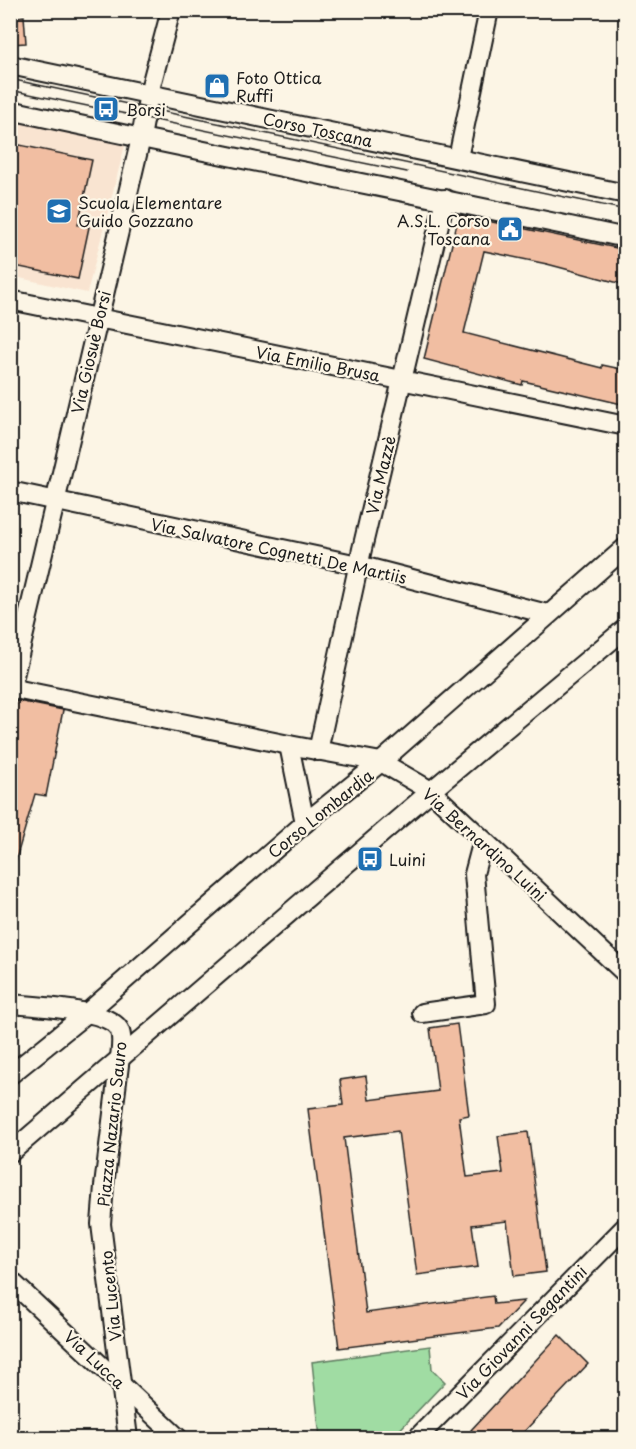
<svg xmlns="http://www.w3.org/2000/svg" width="636" height="1449" font-family="'Playpen Sans',sans-serif">
<style>
.built{fill:#f9e4d1}
.green{fill:#a0dca3;stroke:#5e7c60;stroke-width:1.5}
.building{fill:#f1bea2;stroke:#1c1c1c;stroke-width:1.5}
.lines{fill:none;stroke-linecap:round;stroke-linejoin:round}
.minor-casing{stroke:#1c1c1c;stroke-width:22}
.minor{stroke:#fcf5e5;stroke-width:18}
.tram{stroke:#1c1c1c;stroke-width:1.5}
.labels{text-anchor:middle;dominant-baseline:central;stroke-width:4.5;stroke-linejoin:round;paint-order:stroke}
.poi-label{font-size:16px;fill:#1c1c1c;stroke:#fcf5e5;text-anchor:start}
.street-label{font-size:16px;fill:#1c1c1c;stroke:#fcf5e5}
</style>
<rect width="100%" height="100%" fill="#fcf5e5"/>
<filter id="ink" filterUnits="userSpaceOnUse"><feTurbulence type="fractalNoise" baseFrequency=".0167" numOctaves="2"/><feDisplacementMap in="SourceGraphic" scale="12" xChannelSelector="R" yChannelSelector="G"/><feConvolveMatrix kernelMatrix="1 2 1 2 8 2 1 2 1" color-interpolation-filters="sRGB"/></filter>
<g filter="url(#ink)">
<polygon class="built" points="11,121 125,145 87,293 11,276"/>
<polygon class="green" points="430,1346 432,1369 445,1382 392,1438 320,1438 312,1362"/>
<g class="building">
<polygon points="24,16 26,43 10,44 10,18"/>
<polygon points="10,143 92,160 78,225 89,227 78,279 10,265"/>
<polygon points="459,215 626,250 626,285 547,264 484,251 464,333 602,368 602,365 626,370 626,405 523,381 522,385 424,359"/>
<polygon points="18,701 63,710 46,796 35,794 14,866 10,866 10,728 16,702"/>
<polygon points="457,1024 469,1115 459,1117 467,1177 503,1173 498,1136 528,1132 546,1272 514,1276 507,1221 472,1225 478,1267 417,1275 398,1131 344,1138 366,1313 493,1296 494,1304 524,1301 498,1328 339,1348 308,1109 343,1105 340,1080 366,1076 369,1100 438,1091 430,1028"/>
<polygon points="559,1335 588,1364 518,1438 480,1438 471,1430"/>
</g>
<g class="lines">
<g class="minor-casing">
<g id="minor">
<polyline points="10,65 626,194"/>
<path d="M10,110C215,155 421,194 626,238"/>
<polyline points="458,158 489,10"/>
<polyline points="10,300 626,426"/>
<polyline points="10,491 358,565 547,614"/>
<polyline points="10,688 289,745 381,762 431,791 626,974"/>
<polyline points="10,693 141,138 149,93 171,10"/>
<polyline points="289,745 305,823"/>
<polyline points="318,751 362,549 445,199"/>
<path d="M10,1004C33,1006 108,1009 119,1029C123,1037 121,1048 120,1057L104,1186L101,1224L128,1438"/>
<polyline points="422,1013 486,1004 474,874 483,840"/>
<polyline points="10,1075 87,1013 305,823 381,762 626,547"/>
<polyline points="10,1153 431,791 626,628"/>
<polyline points="10,1280 178,1438"/>
<polyline points="417,1438 626,1226"/>
</g>
</g>
<use href="#minor" class="minor"/>
<g class="tram">
<polyline points="10,79 626,210"/>
<polyline points="10,90 407,172"/>
</g>
</g>
</g>
<defs>
<g id="shop-square" transform="scale(1.35)"><rect x="-9" y="-9" width="18" height="18" rx="4" fill="#1f6fb2" stroke="#fcf5e5"/><path d="M-5-2.5h2.3a2.7 3.5 0 0 1 5.4 0H5L5.5 6h-11ZM-1.5-2.5h3a1.5 2.3 0 0 0-3 0Z" fill="#fff"/></g>
<g id="bus-square" transform="scale(1.35)"><rect x="-9" y="-9" width="18" height="18" rx="4" fill="#1f6fb2" stroke="#fcf5e5"/><path d="M-5-6H5V4H4V6H2V4H-2V6H-4V4H-5ZM-3.5-4V0h7V-4ZM-3.5 1.2v1.5H-2V1.2ZM2 1.2v1.5H3.5V1.2Z" fill="#fff"/></g>
<g id="school-square" transform="scale(1.35)"><rect x="-9" y="-9" width="18" height="18" rx="4" fill="#1f6fb2" stroke="#fcf5e5"/><path d="M0-5L7-2L0 1L-7-2ZM-4 1L0 2.5L4 1V4Q0 6-4 4Z" fill="#fff"/></g>
<g id="civic-square" transform="scale(1.35)"><rect x="-9" y="-9" width="18" height="18" rx="4" fill="#1f6fb2" stroke="#fcf5e5"/><path d="M-.6-6.5H3V-4.5H.6V-3L4-1V1h2V6H-6V1h2V-1L-.6-3ZM-1.2 2.5V6h2.4V2.5Z" fill="#fff"/></g>
</defs>
<g fill-rule="evenodd">
<use href="#shop-square" x="217" y="86"/>
<use href="#bus-square" x="106" y="109"/>
<use href="#school-square" x="59" y="211"/>
<use href="#civic-square" x="510" y="229"/>
<use href="#bus-square" x="370" y="859"/>
</g>
<g class="labels">
<g class="poi-label">
<text x="236" y="77">Foto Ottica<tspan x="236" dy="18">Ruffi</tspan></text>
<text x="126" y="109">Borsi</text>
<text x="78" y="202">Scuola Elementare<tspan x="78" dy="18">Guido Gozzano</tspan></text>
<text x="490" y="220" text-anchor="end">A.S.L. Corso<tspan x="490" dy="18">Toscana</tspan></text>
<text x="389" y="859">Luini</text>
</g>
<g class="street-label">
<text transform="translate(318 129) rotate(12)">Corso Toscana</text>
<text transform="translate(90 352) rotate(-77)">Via Giosuè Borsi</text>
<text transform="translate(318 363) rotate(11)">Via Emilio Brusa</text>
<text transform="translate(380 475) rotate(-77)">Via Mazzè</text>
<text transform="translate(279 550) rotate(12)">Via Salvatore Cognetti De Martiis</text>
<text transform="translate(320 813) rotate(-39)">Corso Lombardia</text>
<text transform="translate(485 844) rotate(42)">Via Bernardino Luini</text>
<text transform="translate(111 1124) rotate(-84)">Piazza Nazario Sauro</text>
<text transform="translate(110 1296) rotate(-96)">Via Lucento</text>
<text transform="translate(521 1332) rotate(-46)">Via Giovanni Segantini</text>
<text transform="translate(95 1359) rotate(43)">Via Lucca</text>
</g>
</g>
<rect width="636" height="1449" fill="none" stroke="#fcf5e5" stroke-width="36"/>
<rect x="18" y="18" width="600" height="1413" fill="none" stroke="#1c1c1c" stroke-width="2" filter="url(#ink)"/>
</svg>
